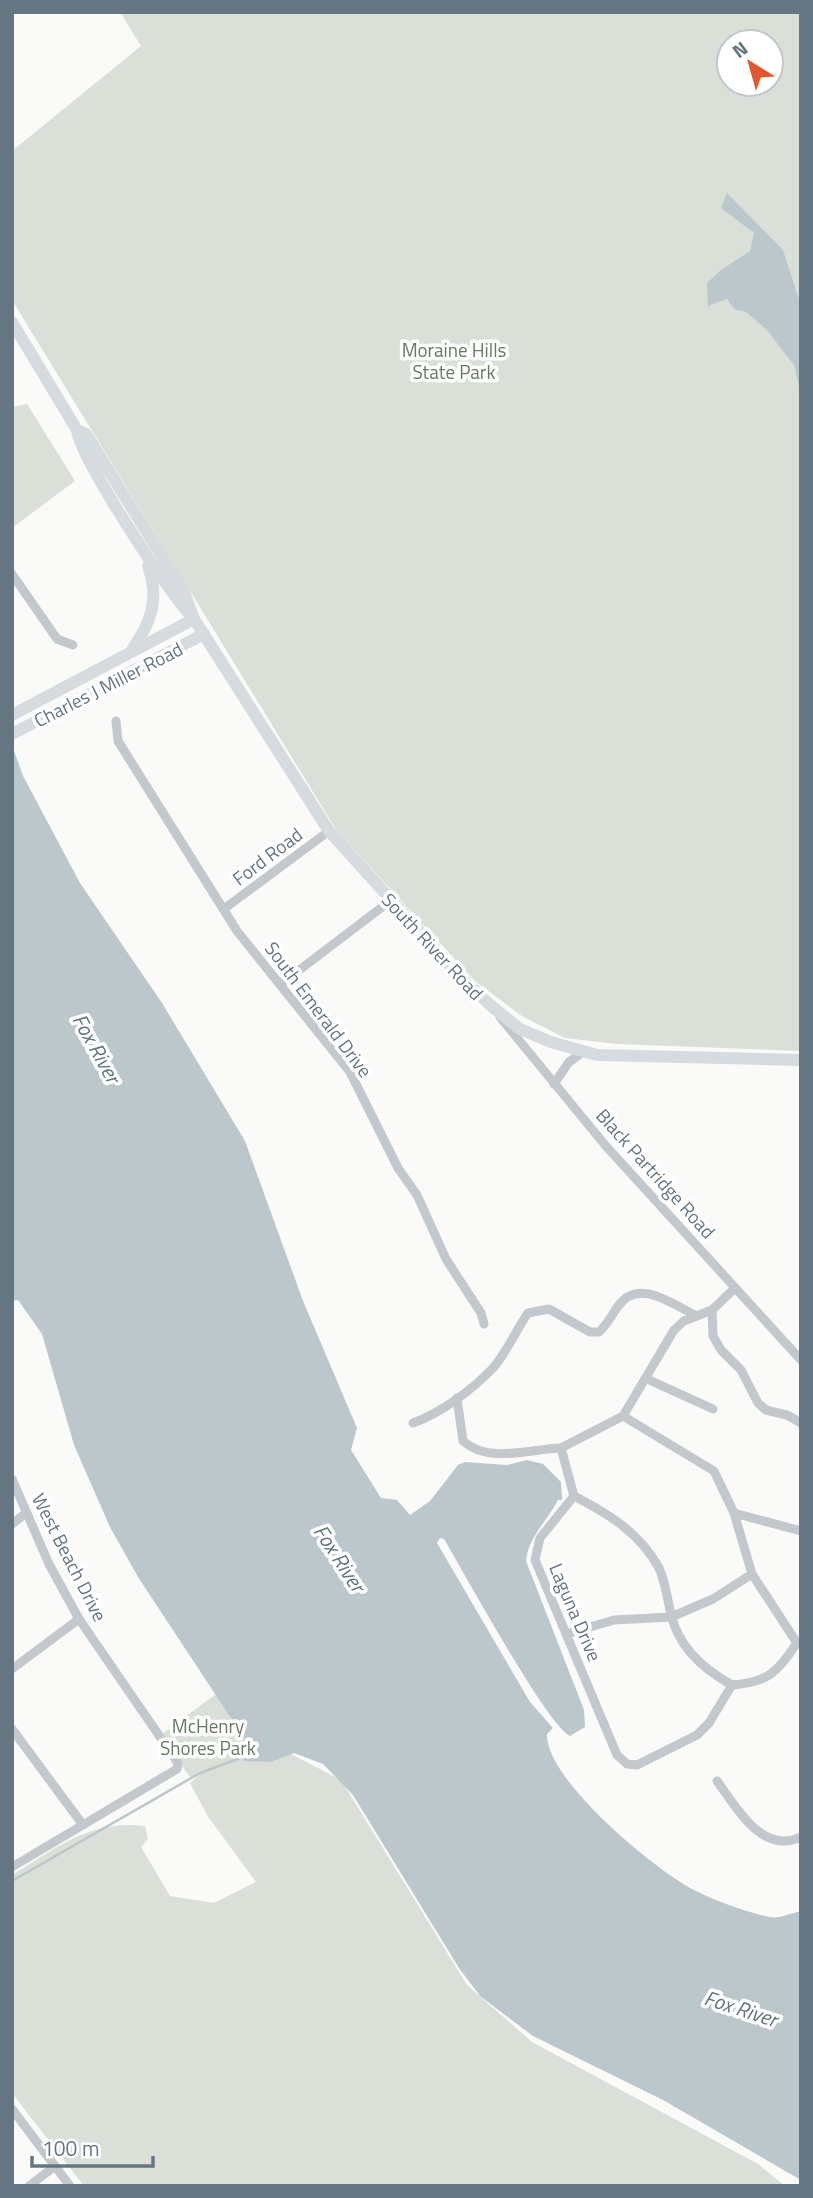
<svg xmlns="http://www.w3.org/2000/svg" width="813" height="2198" font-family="'Titillium Web',sans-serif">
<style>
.green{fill:#dadfd7;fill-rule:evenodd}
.water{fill:#bbc7cb}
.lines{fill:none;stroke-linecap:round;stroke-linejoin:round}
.stream{stroke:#bbc7cb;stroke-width:2.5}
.street{stroke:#c3c8cc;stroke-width:9}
.secondary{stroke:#d6dbdf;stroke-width:12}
.labels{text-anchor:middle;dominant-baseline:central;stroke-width:7;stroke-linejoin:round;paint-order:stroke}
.park-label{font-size:19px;fill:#687a64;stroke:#fff}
.street-label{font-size:19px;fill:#657683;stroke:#fff}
.water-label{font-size:21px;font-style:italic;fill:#60757c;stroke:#fff}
</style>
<rect width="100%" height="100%" fill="#fafaf8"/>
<g class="green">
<path d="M120,12H801V1051L617,1044L565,1038L522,1016L475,981L337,831L12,300V151L141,46ZM729,42H771V84H729Z"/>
<polygon points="27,404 75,481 12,528 12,407"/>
<path d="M216,1694L251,1748L239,1755L244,1761L289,1753L341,1780L467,1985L532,2042L758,2164L785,2186H84L12,2093V1875C56,1848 91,1819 145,1826L148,1839L141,1847L170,1896L214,1903L256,1882L207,1815L190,1783L202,1772L190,1777L161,1735Z"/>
</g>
<g class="water">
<polygon points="727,193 783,250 800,303 801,394 794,365 766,329 746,312 734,309 727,299 708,306 707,283 721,270 750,251 754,233 721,208"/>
<path d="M12,745L23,776L80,883L162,1003L245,1141L303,1301L357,1428L351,1450L381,1498L397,1500L410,1515L430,1501L458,1465L465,1462L507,1465L527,1460L543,1464L561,1482L562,1500H558C548,1520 528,1537 526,1561L584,1710L585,1727L570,1736C548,1727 462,1569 444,1539L440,1538L437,1543L530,1702L553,1728L547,1734C545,1779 655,1870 694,1890C715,1901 746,1912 770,1917C779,1919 792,1913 801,1911V2180L663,2100L533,2036L480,1996L459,1968L353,1795L323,1764L294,1753L271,1762L244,1761L240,1754L250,1747L138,1577L110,1527L74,1445L42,1334L18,1300L12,1301Z"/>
</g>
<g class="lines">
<polyline class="stream" points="12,1881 200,1773 243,1757"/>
<g class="street">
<polyline points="12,574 57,639 73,645"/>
<polyline points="116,721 118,741 237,931 350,1072 398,1168 417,1195 446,1259 481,1313 484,1324"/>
<polyline points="225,908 329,831"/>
<polyline points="281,984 390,901"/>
<polyline points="500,1017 605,1145 801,1360"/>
<polyline points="554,1084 569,1062 584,1051"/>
<polyline points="712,1310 713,1336 721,1350 741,1370 758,1403 766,1410 787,1415 801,1423"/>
<polyline points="647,1379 713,1409"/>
<path d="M457,1398L463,1441C489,1464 529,1449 561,1448L574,1496L540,1538L535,1560L617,1755L627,1764L637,1765L697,1735L709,1723L732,1685"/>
<polyline points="623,1416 714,1471 734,1513 752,1574 797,1643"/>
<path d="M413,1423C441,1413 472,1390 493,1368C507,1352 516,1330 528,1313L549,1309L590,1332H599C608,1324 612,1314 619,1305C639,1278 672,1304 695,1315"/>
<polyline points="561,1448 623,1416 674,1330 684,1321 712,1310 735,1288"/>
<polyline points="12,1479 49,1564 79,1619 178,1763 177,1769 12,1867"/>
<path d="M574,1496C609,1514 640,1533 659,1568C666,1583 667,1599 671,1614C678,1647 703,1669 732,1685"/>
<polyline points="734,1513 801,1531"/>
<polyline points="12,1524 26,1513"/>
<polyline points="566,1634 614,1620 671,1617 713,1599 752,1574"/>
<polyline points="12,1669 79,1619"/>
<path d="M732,1685C769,1682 777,1672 797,1643"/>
<polyline points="12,1729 83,1825"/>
<path d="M717,1781C737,1808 762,1855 801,1837"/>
<polyline points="12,2109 70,2186"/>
<polyline points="29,2186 55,2166"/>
</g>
<g class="secondary">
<path d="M12,322L77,430C79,456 170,595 192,617"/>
<polyline points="77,430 86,434 184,592 194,619 329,831 457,973 490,1005 520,1029 551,1042 597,1055 801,1060"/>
<path d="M132,650C151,623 160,598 148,566"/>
<polyline points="12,715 194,619"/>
<polyline points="12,734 204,634"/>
</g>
</g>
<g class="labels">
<g class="park-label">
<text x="454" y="349">Moraine Hills<tspan x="454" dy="22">State Park</tspan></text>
<text x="208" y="1725">McHenry<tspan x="208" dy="22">Shores Park</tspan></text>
</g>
<g class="street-label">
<text transform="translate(108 684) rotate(-27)">Charles J Miller Road</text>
<text transform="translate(267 856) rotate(-37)">Ford Road</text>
<text transform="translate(433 946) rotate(47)">South River Road</text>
<text transform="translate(319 1009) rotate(53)">South Emerald Drive</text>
<text transform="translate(656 1173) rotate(48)">Black Partridge Road</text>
<text transform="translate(70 1557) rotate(63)">West Beach Drive</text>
<text transform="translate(576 1612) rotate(67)">Laguna Drive</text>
</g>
<g class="water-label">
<text transform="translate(97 1048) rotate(61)">Fox River</text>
<text transform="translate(340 1558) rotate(57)">Fox River</text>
<text transform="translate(741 2008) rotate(18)">Fox River</text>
</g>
</g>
<rect width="813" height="2198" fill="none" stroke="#657683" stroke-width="28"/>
<g transform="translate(750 63) rotate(323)"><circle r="33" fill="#ffffff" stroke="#c1c8cd" stroke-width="2"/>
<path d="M0-5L12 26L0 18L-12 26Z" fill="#e4572e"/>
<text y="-10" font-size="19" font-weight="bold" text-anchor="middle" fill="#657683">N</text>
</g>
<path d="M32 2156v10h121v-10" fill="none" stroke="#657683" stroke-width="3.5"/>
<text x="42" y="2156" font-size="21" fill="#657683" stroke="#ffffff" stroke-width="5" paint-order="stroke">100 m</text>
</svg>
